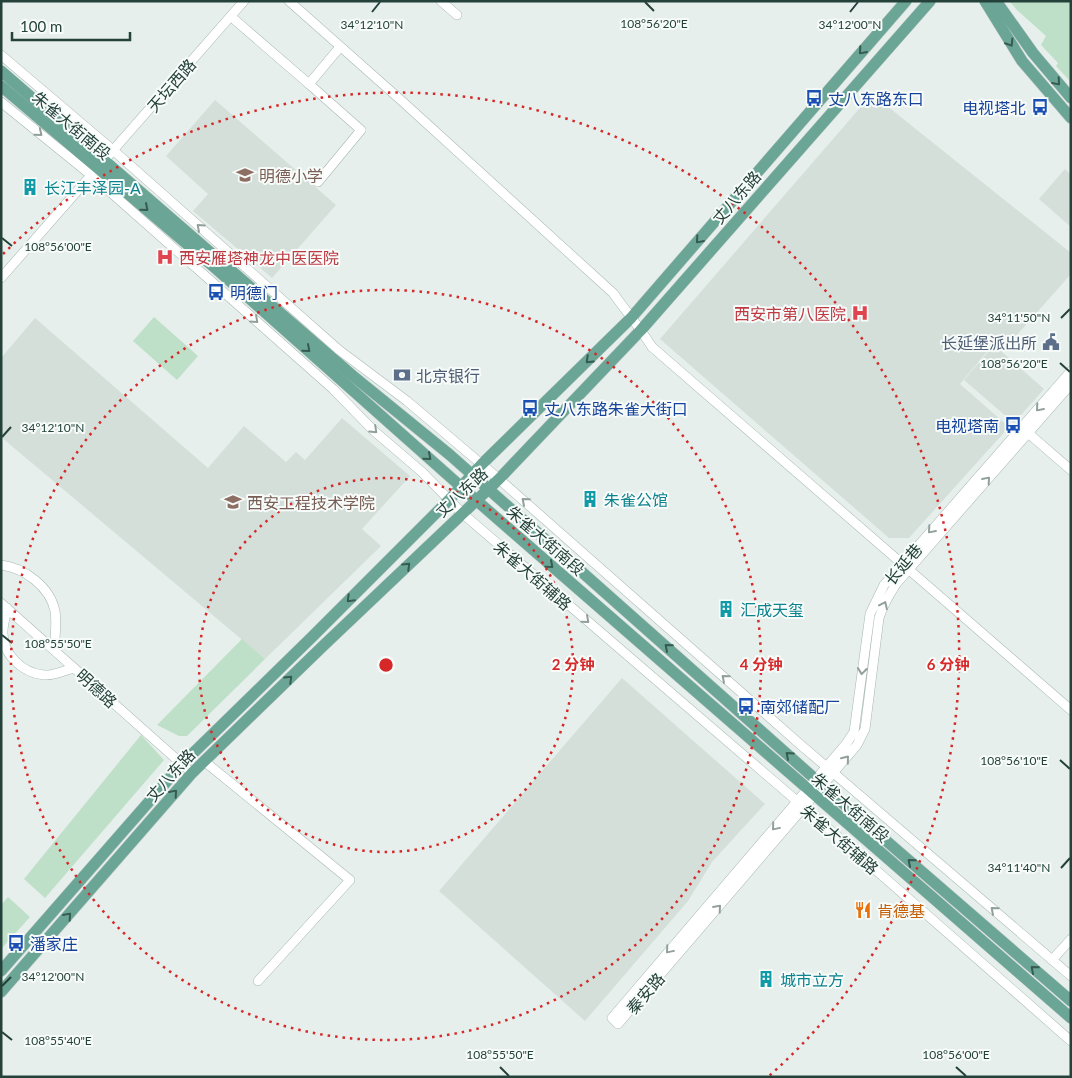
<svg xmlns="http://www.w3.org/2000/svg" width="1072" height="1078" font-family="Lato,'Noto Sans SC',sans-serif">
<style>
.built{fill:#d4dfda}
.green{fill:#bfe0c8}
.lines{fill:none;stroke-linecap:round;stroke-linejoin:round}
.minor-casing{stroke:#a8b8b2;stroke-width:10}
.major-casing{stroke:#c2cac8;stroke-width:12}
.minor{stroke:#fff;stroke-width:9}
.major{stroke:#6aa596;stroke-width:11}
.oneway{stroke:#365b51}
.oneway2{stroke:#92a09c}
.ticks{fill:none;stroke:#24423a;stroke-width:2}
.ring{fill:none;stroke:#d62828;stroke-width:2.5;stroke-dasharray:2.5 5}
.labels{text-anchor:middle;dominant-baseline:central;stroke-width:4;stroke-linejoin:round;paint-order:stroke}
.street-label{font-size:16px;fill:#24423a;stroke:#f7fbf9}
.transit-label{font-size:16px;fill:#164399;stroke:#f7fbf9;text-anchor:start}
.education-label{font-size:16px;fill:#785e54;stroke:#f7fbf9;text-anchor:start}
.culture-label{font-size:16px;fill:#0d838f;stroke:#f7fbf9;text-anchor:start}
.health-label{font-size:16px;fill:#be3a42;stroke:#f7fbf9;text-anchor:start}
.service-label{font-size:16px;fill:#4e5e75;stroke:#f7fbf9;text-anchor:end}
.food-label{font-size:16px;fill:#c56008;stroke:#f7fbf9;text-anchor:start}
.ticks-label{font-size:12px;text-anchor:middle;fill:#24423a;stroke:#f7fbf9;stroke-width:4;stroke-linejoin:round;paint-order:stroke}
.centre{fill:#d62828;stroke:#f7fbf9;stroke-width:2.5}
.ring-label{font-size:15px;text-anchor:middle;font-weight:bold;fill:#d62828;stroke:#f7fbf9;stroke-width:4;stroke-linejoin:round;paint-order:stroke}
</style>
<rect width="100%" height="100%" fill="#e6efeb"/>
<g class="built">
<polygon points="872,94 1071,253 1071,274 1009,344 1000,336 960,384 1009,427 909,538 889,538 660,339"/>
<polygon points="215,100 336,205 272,278 193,211 208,194 166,156"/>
<polygon points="1065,169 1071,175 1071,227 1039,199"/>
<polygon points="35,318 208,468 244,426 286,462 296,452 305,460 342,418 410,476 362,529 381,546 265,659 1,437 1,358"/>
<polygon points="994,345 1044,389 1014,423 964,380"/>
<polygon points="622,678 765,804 712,862 688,901 585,1021 439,891"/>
</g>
<g class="green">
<polygon points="1009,1 1071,1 1071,82 1056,66 1058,63 1041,45 1046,36 1017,10"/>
<polygon points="154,317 198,356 177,380 133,341"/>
<polygon points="242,639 265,659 187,736 179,736 157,725"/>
<polygon points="141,735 164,760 45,898 24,879"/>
<polygon points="8,897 30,917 1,949 1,905"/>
</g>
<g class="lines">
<g class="minor-casing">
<g id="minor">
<path d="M289,1L403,102L613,293C626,311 640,328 652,347L1071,710"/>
<polyline points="441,1 457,15"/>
<polyline points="235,20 309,84 340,47"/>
<polyline points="1,55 114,151 339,350 407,401 499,479 802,746 1071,976"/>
<polyline points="309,84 361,130 318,182"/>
<polyline points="1,102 91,175 219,288 333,389 374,431 422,472 462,513 805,808 1071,1041"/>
<polyline points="1,278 244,1"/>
<path d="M1071,371L884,585L870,614L854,732L846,744L612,1018L618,1024L857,745L865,729L879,618C883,605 889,595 896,584L1071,384"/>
<polyline points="1028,433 1071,470"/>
<path d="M1,565C25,568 50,587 55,611C57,623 55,638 54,650"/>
<polyline points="1,603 192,773"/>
<path d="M7,608C6,616 3,624 3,631C2,654 22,673 44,675C53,676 65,670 74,668"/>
<polyline points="204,761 350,880 258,981"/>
<polyline points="1052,960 1071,939"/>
</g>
</g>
<g class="major-casing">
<g id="major">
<polyline points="985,1 1022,61 1071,118"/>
<polyline points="996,1 1033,53 1071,98"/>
<polyline points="1,71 353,376 450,455 823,786 1071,1001"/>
<polyline points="1,86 214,267 476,500 1071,1018"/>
<polyline points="1,971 182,764 313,636 449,500 482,464 631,318 906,1"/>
<polyline points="1,992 192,773 323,646 499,479 641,330 930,1"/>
</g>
</g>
<use href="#minor" class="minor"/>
<use href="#major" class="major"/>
</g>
<defs><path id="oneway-chevron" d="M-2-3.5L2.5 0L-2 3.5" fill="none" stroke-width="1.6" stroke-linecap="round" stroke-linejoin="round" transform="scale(1.25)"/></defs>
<g class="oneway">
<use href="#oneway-chevron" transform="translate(1010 43) rotate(58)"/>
<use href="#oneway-chevron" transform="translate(862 51) rotate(131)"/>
<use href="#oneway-chevron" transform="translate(1057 82) rotate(49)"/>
<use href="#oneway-chevron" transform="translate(145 208) rotate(41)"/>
<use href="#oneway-chevron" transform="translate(699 240) rotate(131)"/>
<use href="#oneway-chevron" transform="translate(307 349) rotate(41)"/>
<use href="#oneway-chevron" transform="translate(589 360) rotate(136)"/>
<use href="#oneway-chevron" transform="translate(428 457) rotate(41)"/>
<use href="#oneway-chevron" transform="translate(550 565) rotate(41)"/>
<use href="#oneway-chevron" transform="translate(407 566) rotate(-44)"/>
<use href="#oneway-chevron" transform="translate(350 599) rotate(135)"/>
<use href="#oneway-chevron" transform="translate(668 647) rotate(-139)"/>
<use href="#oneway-chevron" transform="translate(289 679) rotate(-44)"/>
<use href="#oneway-chevron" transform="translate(789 755) rotate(-138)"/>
<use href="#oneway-chevron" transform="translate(174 793) rotate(-49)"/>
<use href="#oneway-chevron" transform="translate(911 862) rotate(-139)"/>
<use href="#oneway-chevron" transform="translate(68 916) rotate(-49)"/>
<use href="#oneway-chevron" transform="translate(1034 969) rotate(-139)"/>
</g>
<g class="oneway2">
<use href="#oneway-chevron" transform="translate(39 133) rotate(39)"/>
<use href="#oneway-chevron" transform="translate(200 227) rotate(-138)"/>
<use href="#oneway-chevron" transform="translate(255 320) rotate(42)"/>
<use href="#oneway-chevron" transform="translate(1039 408) rotate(131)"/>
<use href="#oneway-chevron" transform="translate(374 430) rotate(43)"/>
<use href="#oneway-chevron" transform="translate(987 480) rotate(-49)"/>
<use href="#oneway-chevron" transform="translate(525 501) rotate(-139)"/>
<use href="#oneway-chevron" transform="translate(931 530) rotate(131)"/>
<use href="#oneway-chevron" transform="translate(884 605) rotate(-65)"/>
<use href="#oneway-chevron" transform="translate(586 620) rotate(41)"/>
<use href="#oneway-chevron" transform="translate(862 671) rotate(96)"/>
<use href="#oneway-chevron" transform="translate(725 678) rotate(-139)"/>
<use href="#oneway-chevron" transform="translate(846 759) rotate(-51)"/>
<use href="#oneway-chevron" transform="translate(775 827) rotate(130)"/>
<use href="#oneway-chevron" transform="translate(718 908) rotate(-49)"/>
<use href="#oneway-chevron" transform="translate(994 910) rotate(-139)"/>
<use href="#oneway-chevron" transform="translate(669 950) rotate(130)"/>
</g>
<path class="ticks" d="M645,2L654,11M372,12L380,2M850,12L858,2M2,238L12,246M1061,318L1070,309M1060,363L1070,372M2,437L11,427M2,635L12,643M1060,760L1070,769M1061,868L1070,858M2,986L11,977M2,1032L12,1040M500,1067L509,1076M956,1067L966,1076"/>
<g class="ring">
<circle cx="386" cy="665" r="187"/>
<circle cx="386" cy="665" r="375"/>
<path d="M3 254A562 562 0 1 1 769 1076"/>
</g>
<defs>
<g id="bus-bare" transform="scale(1.35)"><path d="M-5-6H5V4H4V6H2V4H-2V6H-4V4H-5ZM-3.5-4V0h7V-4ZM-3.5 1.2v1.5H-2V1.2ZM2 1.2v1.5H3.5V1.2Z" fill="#1a4fb4" stroke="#f7fbf9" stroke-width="2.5" paint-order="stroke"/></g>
<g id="school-bare" transform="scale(1.35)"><path d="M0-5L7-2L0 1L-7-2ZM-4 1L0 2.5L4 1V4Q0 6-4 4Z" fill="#8d6e63" stroke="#f7fbf9" stroke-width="2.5" paint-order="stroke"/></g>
<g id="building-bare" transform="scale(1.35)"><path d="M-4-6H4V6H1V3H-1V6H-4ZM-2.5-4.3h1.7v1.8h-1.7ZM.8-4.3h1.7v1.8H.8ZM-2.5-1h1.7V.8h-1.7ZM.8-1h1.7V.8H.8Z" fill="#0f9aa8" stroke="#f7fbf9" stroke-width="2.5" paint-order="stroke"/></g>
<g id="hospital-bare" transform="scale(1.35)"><path d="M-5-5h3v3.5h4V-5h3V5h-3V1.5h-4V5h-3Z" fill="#e0444e" stroke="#f7fbf9" stroke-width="2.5" paint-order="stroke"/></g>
<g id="civic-bare" transform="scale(1.35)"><path d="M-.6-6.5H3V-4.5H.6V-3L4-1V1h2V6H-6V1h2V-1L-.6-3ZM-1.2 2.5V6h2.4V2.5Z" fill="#5c6f8a" stroke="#f7fbf9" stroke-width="2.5" paint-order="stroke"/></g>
<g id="bank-bare" transform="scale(1.35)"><path d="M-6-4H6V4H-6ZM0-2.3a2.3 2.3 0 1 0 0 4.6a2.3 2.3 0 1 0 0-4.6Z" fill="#5c6f8a" stroke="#f7fbf9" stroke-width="2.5" paint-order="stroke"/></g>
<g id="university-bare" transform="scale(1.35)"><path d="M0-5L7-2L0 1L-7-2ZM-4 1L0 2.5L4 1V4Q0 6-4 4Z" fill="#8d6e63" stroke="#f7fbf9" stroke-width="2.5" paint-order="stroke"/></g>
<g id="restaurant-bare" transform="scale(1.35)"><path d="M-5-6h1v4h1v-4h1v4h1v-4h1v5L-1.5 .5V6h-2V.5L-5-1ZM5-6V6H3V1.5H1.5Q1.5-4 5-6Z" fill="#e8710a" stroke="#f7fbf9" stroke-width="2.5" paint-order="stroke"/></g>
</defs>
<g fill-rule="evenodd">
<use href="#bus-bare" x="814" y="98"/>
<use href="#bus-bare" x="1040" y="107"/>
<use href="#school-bare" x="245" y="175"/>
<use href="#building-bare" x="30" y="187"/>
<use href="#hospital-bare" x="165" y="257"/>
<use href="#bus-bare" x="216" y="292"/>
<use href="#hospital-bare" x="860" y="313"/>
<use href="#civic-bare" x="1051" y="342"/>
<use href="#bank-bare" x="402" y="375"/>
<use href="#bus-bare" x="530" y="408"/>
<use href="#bus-bare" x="1013" y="425"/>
<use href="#building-bare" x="590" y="499"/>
<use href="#university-bare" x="233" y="502"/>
<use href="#building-bare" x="726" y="609"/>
<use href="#bus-bare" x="746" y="706"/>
<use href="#restaurant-bare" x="863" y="910"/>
<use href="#bus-bare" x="16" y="943"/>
<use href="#building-bare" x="766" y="979"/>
</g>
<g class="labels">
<g class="street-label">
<text transform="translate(171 85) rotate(-49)">天坛西路</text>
<text transform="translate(72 125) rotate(40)">朱雀大街南段</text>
<text transform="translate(736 197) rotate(-49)">丈八东路</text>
<text transform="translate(461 492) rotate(-43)">丈八东路</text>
<text transform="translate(546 540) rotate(41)">朱雀大街南段</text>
<text transform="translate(903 564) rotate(-50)">长延巷</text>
<text transform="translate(533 575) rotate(41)">朱雀大街辅路</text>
<text transform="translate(97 688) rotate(42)">明德路</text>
<text transform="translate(170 775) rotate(-48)">丈八东路</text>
<text transform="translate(851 807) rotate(41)">朱雀大街南段</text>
<text transform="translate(840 839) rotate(41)">朱雀大街辅路</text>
<text transform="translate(645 993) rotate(-49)">秦安路</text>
</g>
<g class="transit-label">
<text x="828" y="98">丈八东路东口</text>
<text x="1026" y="107" text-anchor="end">电视塔北</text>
<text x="230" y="292">明德门</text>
<text x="544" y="408">丈八东路朱雀大街口</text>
<text x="999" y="425" text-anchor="end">电视塔南</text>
<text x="760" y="706">南郊储配厂</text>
<text x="30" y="943">潘家庄</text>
</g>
<g class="education-label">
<text x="259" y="175">明德小学</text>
<text x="247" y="502">西安工程技术学院</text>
</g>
<g class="culture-label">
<text x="44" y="187">长江丰泽园-A</text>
<text x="604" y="499">朱雀公馆</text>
<text x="740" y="609">汇成天玺</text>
<text x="780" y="979">城市立方</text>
</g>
<g class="health-label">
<text x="179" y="257">西安雁塔神龙中医医院</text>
<text x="846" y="313" text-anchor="end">西安市第八医院</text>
</g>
<g class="service-label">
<text x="1037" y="342">长延堡派出所</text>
<text x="416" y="375" text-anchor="start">北京银行</text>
</g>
<g class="food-label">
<text x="877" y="910">肯德基</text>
</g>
</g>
<g class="ticks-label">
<text x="654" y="28">108°56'20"E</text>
<text x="372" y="29">34°12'10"N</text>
<text x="850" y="29">34°12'00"N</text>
<text x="58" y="251">108°56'00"E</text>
<text x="1019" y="322">34°11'50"N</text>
<text x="1014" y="368">108°56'20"E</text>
<text x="53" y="432">34°12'10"N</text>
<text x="58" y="648">108°55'50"E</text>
<text x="1014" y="765">108°56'10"E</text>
<text x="1019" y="872">34°11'40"N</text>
<text x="53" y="981">34°12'00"N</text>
<text x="58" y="1045">108°55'40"E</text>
<text x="500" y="1059">108°55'50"E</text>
<text x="956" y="1059">108°56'00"E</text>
</g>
<circle cx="386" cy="665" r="8" class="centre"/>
<g class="ring-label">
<text x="573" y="670">2 分钟</text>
<text x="761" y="670">4 分钟</text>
<text x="948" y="670">6 分钟</text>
</g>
<rect width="1072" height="1078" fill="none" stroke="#24423a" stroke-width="5"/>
<path d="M12 32v8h118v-8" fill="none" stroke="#24423a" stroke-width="2.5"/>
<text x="20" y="32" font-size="15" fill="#24423a" stroke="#f7fbf9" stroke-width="4" paint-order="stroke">100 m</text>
</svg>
